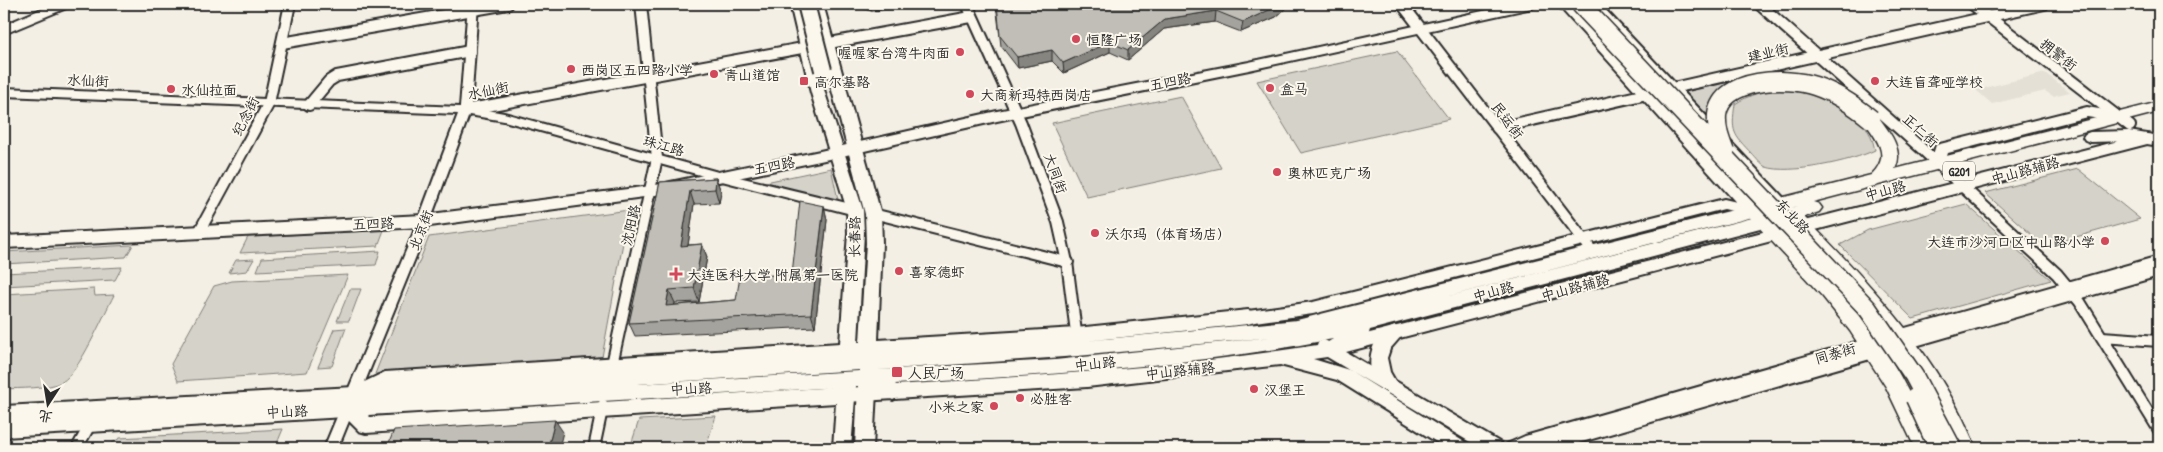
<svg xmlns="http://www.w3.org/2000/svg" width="2163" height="452" font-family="'Patrick Hand','LXGW WenKai TC',sans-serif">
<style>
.built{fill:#e4e0d6}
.green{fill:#d5d2c9;stroke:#807e7a}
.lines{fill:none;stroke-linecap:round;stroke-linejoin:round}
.minor-casing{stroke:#2b2b2b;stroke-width:14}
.tertiary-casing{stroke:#2b2b2b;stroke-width:4}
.secondary-casing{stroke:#2b2b2b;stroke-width:4}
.primary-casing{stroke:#2b2b2b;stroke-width:4}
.trunk-casing{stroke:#2b2b2b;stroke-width:3}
.minor{stroke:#fbf7ec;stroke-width:10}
.tertiary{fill:#fbf7ec;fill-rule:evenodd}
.secondary{fill:#fbf7ec;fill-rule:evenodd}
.primary{fill:#fbf7ec;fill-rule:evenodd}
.trunk{fill:#fbf7ec;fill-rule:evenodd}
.primary-bridge-casing{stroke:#2b2b2b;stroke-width:20;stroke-linecap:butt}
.trunk-bridge-casing{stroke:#2b2b2b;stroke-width:21;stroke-linecap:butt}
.primary-bridge{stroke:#fbf7ec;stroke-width:16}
.trunk-bridge{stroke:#fbf7ec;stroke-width:18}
.wall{fill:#a5a39d;stroke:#2b2b2b}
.shaded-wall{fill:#86857f;stroke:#2b2b2b}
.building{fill:#c0beb6;stroke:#2b2b2b}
.poi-dot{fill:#d1495b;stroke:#fbf7ec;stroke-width:2}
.labels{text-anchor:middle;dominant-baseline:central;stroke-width:4;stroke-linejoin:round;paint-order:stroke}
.shield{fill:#fbf7ec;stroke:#696865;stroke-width:1}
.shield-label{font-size:12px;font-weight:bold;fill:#2b2b2b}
.poi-label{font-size:14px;fill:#2b2b2b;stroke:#fbf7ec;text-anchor:start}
.street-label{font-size:14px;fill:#2b2b2b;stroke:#fbf7ec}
</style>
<rect width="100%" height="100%" fill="#f3efe4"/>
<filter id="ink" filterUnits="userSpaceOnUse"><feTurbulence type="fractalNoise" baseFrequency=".02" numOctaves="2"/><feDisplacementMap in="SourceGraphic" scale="10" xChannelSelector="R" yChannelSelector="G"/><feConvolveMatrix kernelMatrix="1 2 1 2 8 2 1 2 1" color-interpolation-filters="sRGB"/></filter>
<g filter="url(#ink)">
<polygon class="built" points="2045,73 2070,92 2053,96 2045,91 1992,104 1976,90"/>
<g class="green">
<polygon points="1397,51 1449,119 1301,153 1257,81"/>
<polygon points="1734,80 1720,91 1709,113 1705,115 1685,91"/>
<path d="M1782,88C1822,92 1866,105 1875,150C1853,161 1789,175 1766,167C1761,165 1756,158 1752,154C1733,134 1731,132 1735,104C1750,94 1764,91 1782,88Z"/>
<polygon points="1181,96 1221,168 1087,197 1052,123"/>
<polygon points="831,168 839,204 761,183"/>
<polygon points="2078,169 2140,219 2044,246 1985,193"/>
<polygon points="1966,204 2051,280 1913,319 1840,245 1868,230"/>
<polygon points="629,210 602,357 375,374 429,237"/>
<polygon points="384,230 378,246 240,253 248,237"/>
<polygon points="133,245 126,257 4,264 4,252"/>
<polygon points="380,251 376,265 257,271 262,258"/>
<polygon points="254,259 247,271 229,273 236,260"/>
<polygon points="122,267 115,280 4,286 4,273"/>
<polygon points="348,275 307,372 178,381 171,364 214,286 232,281"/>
<path d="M94,289L95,296L114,295C103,316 80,371 62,382C49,389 19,388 4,389V294Z"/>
<polygon points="350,289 361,289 349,321 337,321"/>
<polygon points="346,328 332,366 318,367 334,329"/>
<polygon points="716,416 706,446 630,448 639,420"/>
<polygon points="283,429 275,448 104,448 120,438"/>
</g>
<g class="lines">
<g class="minor-casing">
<g id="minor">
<polyline points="967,4 1021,123 1058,222 1067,262 1077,340"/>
<polyline points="1402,4 1593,252"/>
<polyline points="1759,4 1921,148 2057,274 2080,302 2159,430"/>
<polyline points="1972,4 2130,126"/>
<polyline points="282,43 508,4"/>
<polyline points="309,105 329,81 337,76 470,51"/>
<polyline points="465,110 971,17"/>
<polyline points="1497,128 2044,4"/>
<polyline points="199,232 269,103 290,4"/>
<polyline points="2102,337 2159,341"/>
<polyline points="611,369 657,158 641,4"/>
<polyline points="77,448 91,423"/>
<polyline points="594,448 603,405"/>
</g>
</g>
<g class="tertiary-casing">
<g id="tertiary">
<polygon points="468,4 478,4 471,107 504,113 718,172 855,205 861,210 855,215 718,180 504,121 469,115 425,234 338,448 324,448 413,234 458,114 4,96 4,88 460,107"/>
<polygon points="873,209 1067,257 1072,259 1073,262 1072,265 1067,267 869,217 867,214 869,211"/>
<polygon points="2159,256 2159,266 2121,277 2159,266 2159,276 1561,448 1533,448 1534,446 1526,448 1505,448 1507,444 1525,436"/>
</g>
</g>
<g class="secondary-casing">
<g id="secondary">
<polygon points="1515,4 1538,4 1532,8 1249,70 997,121 820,161 651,196 423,227 4,248 4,236 423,215 651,186 820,151 997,111 1249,62"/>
<polygon points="2129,131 2159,136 2159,146 2129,141 2090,142 2085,140 2083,137 2085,134 2090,132"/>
<polygon points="1724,199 1758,207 1760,211 1758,215 1753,216 1724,209 1313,314 1248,323 1242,321 1240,317 1242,313 1248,311 1313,302"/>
<path d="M1786,226L1791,228L1794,232L1791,236L1346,352L1501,443L1504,448H1480L1327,357L1313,359L1349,370L1466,443L1469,448H1446L1337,380L1280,365L1087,387L846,402L840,400L838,395L840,390L846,388C1003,378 1161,370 1317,345L1318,342L1324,340L1331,343Z"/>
</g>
</g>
<g class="primary-casing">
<g id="primary">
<polygon points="53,4 71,4 69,7 4,34 4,25"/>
<path d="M790,4H804L825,93L863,210L864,233L858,342H860L866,243L865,214L809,4H823L881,214L882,243L878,340L1076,328L1248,310L1254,312L1257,317L1254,322L1248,324L1085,341L1297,320L1741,208L1557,4H1571L1761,211L1759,215L1753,217L1438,299L1779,211L1586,4H1600L1799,214L1797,218L1791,220L1370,330L1368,336L1329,357L1323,355L1320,350L1323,345L1333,339C1189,367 1041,375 895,384L899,387L902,392L899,397L893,400L876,391L873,448H855L858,386H856L851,448H833L836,403L366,433L359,431L345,417L4,437V406L354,387L385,372L840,343L848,233L847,210L811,93ZM1272,337L1055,360L877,370L1078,356ZM859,370V371L637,384ZM838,387L370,417L368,415Z"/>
<polygon points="2087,107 2123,113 2125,117 2123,121 2118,122 2087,117 1948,153 1943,168 1938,169 1933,168 1930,164 1936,145"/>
<polygon points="2146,134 2151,135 2154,139 2151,143 1804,233 1798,231 1796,227 1798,223 1804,221"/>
<path d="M1395,326L1401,328L1404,333L1390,349L1387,358L1390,372L1398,386L1395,391C1369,400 1356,339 1395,326Z"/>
</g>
</g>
<g class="trunk-casing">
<path id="trunk" d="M2159,102V112L1813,202L1819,204L1822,208L1819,212L1804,217C1873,286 1939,357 1976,448H1956C1939,411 1920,375 1895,341C1863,297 1823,258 1785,219L1782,214L1785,209L1798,206L1766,214C1804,254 1844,292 1876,337C1900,371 1918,410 1935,448H1915L1886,387L1850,331L1823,297L1744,211L1747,207L1753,205L1871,175C1893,154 1875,139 1863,119L1865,115L1871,113L1877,115C1888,130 1905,150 1895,169Z"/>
</g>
<use href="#minor" class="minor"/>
<use href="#tertiary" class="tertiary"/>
<use href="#secondary" class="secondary"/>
<use href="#primary" class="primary"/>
<use href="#trunk" class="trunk"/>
<g class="primary-bridge-casing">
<polyline id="primary-bridge" points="806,4 823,70"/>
</g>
<g class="trunk-bridge-casing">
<g id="trunk-bridge">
<polyline points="1580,4 1868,309 1914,376 1952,448"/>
<path d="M1725,152C1720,139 1716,129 1717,115C1722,77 1788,77 1815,86C1836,93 1854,105 1871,119"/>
<polyline points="1915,398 1938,448"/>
</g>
</g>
<use href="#primary-bridge" class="primary-bridge"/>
<use href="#trunk-bridge" class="trunk-bridge"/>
</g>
<g class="wall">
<polygon points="857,4 932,4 871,11 858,7"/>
<polygon points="996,4 1291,4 1276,17 1241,32 1215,22 1164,29 1128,60 1110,52 1064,73 1052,61 1018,68 1001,46"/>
<polygon points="716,178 721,192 719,203 694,204 688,245 702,244 707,257 699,302 675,303 674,305 736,300 792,274 824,206 827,220 815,327 635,336 629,323 660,182"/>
</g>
<g class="shaded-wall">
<polygon points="870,4 932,4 871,11"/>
<polygon points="1281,4 1291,4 1276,17 1241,32 1243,22"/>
<polygon points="1216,11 1215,22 1164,29 1128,60 1128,50 1165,19"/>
<polygon points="1110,42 1110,52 1064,73 1063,63"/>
<polygon points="1052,50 1052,61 1018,68 1017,57"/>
<polygon points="716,178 721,192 719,203 715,189"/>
<polygon points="690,191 694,204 686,259 681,246"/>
<polygon points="824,206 827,220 815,327 811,314"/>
<polygon points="702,244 707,257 699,302 694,288"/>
<polygon points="669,290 675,303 671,319 666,306"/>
<polygon points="555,420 563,432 559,448 548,448"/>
</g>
<g class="building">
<polygon points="997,4 1281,4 1278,6 1243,22 1216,11 1165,19 1128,50 1110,42 1063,63 1052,50 1017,57 1000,36"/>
<polygon points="716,178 715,189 690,191 681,246 702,244 694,288 669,290 666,306 736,300 740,277 792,274 800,201 824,206 811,314 629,323 660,182"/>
<polygon points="555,420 548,448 387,448 394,430"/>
</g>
</g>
<g class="poi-dot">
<circle cx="1076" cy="39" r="5"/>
<circle cx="960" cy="52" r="5"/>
<circle cx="571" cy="69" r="5"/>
<circle cx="714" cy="74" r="5"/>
<rect x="799" y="76" width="10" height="10" rx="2.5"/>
<circle cx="1875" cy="81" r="5"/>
<circle cx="1270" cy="88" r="5"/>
<circle cx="171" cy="89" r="5"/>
<circle cx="970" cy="94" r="5"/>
<circle cx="1277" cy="172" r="5"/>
<circle cx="1095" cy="233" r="5"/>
<circle cx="2105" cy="241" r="5"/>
<circle cx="899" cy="271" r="5"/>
<path d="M673.5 266.5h5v5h5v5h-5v5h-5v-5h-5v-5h5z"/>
<rect x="891" y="366" width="12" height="12" rx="2.5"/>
<circle cx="1254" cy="389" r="5"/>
<circle cx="1020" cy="398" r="5"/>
<circle cx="994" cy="406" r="5"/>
</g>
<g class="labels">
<rect class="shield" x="1943" y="161.5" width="32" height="19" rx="4"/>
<g class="shield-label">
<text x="1959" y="171">G201</text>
</g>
<g class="poi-label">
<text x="1086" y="39">恒隆广场</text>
<text x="950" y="52" text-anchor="end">喔喔家台湾牛肉面</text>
<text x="581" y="69">西岗区五四路小学</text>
<text x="724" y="74">青山道馆</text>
<text x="814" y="81">高尔基路</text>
<text x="1885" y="81">大连盲聋哑学校</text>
<text x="1280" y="88">盒马</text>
<text x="181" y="89">水仙拉面</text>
<text x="980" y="94">大商新玛特西岗店</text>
<text x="1287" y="172">奥林匹克广场</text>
<text x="1105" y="233">沃尔玛（体育场店）</text>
<text x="2095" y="241" text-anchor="end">大连市沙河口区中山路小学</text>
<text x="909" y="271">喜家德虾</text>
<text x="687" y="274">大连医科大学 附属第一医院</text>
<text x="908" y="372">人民广场</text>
<text x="1264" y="389">汉堡王</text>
<text x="1030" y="398">必胜客</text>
<text x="984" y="406" text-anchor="end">小米之家</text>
</g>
<g class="street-label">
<text transform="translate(1768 52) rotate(-13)">建业街</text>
<text transform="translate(2059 54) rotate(38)">拥警街</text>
<text transform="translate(88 80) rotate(2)">水仙街</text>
<text transform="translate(1170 81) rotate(-11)">五四路</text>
<text transform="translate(488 90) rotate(-11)">水仙街</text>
<text transform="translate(245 116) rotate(-63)">纪念街</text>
<text transform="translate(1508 120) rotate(52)">民运街</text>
<text transform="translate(1921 130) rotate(42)">正仁街</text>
<text transform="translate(664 145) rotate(16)">珠江路</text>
<text transform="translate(774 165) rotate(-11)">五四路</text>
<text transform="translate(2025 170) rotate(-15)">中山路辅路</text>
<text transform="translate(1056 173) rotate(70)">大同街</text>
<text transform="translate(1885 190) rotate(-15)">中山路</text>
<text transform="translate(1793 216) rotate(47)">东北路</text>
<text transform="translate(373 223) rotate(-2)">五四路</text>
<text transform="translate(630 225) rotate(-77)">沈阳路</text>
<text transform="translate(420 230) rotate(-68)">北京街</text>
<text transform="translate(854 237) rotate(-89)">长春路</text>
<text transform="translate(1575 287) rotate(-15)">中山路辅路</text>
<text transform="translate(1493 291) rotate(-15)">中山路</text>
<text transform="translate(1835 353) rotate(-16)">同泰街</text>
<text transform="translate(1095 363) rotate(-6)">中山路</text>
<text transform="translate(1180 370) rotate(-6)">中山路辅路</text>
<text transform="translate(691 388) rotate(-3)">中山路</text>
<text transform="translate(287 411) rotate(-3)">中山路</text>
</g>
</g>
<rect width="2163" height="452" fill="none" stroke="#fbf7ec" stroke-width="20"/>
<rect x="10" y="10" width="2143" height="432" fill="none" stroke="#2b2b2b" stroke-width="2" filter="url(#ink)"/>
<g transform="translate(48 404) rotate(192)" stroke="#fbf7ec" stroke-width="4" paint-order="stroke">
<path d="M0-4L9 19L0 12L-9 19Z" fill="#2b2b2b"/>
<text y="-8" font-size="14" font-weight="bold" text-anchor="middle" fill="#2b2b2b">北</text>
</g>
</svg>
